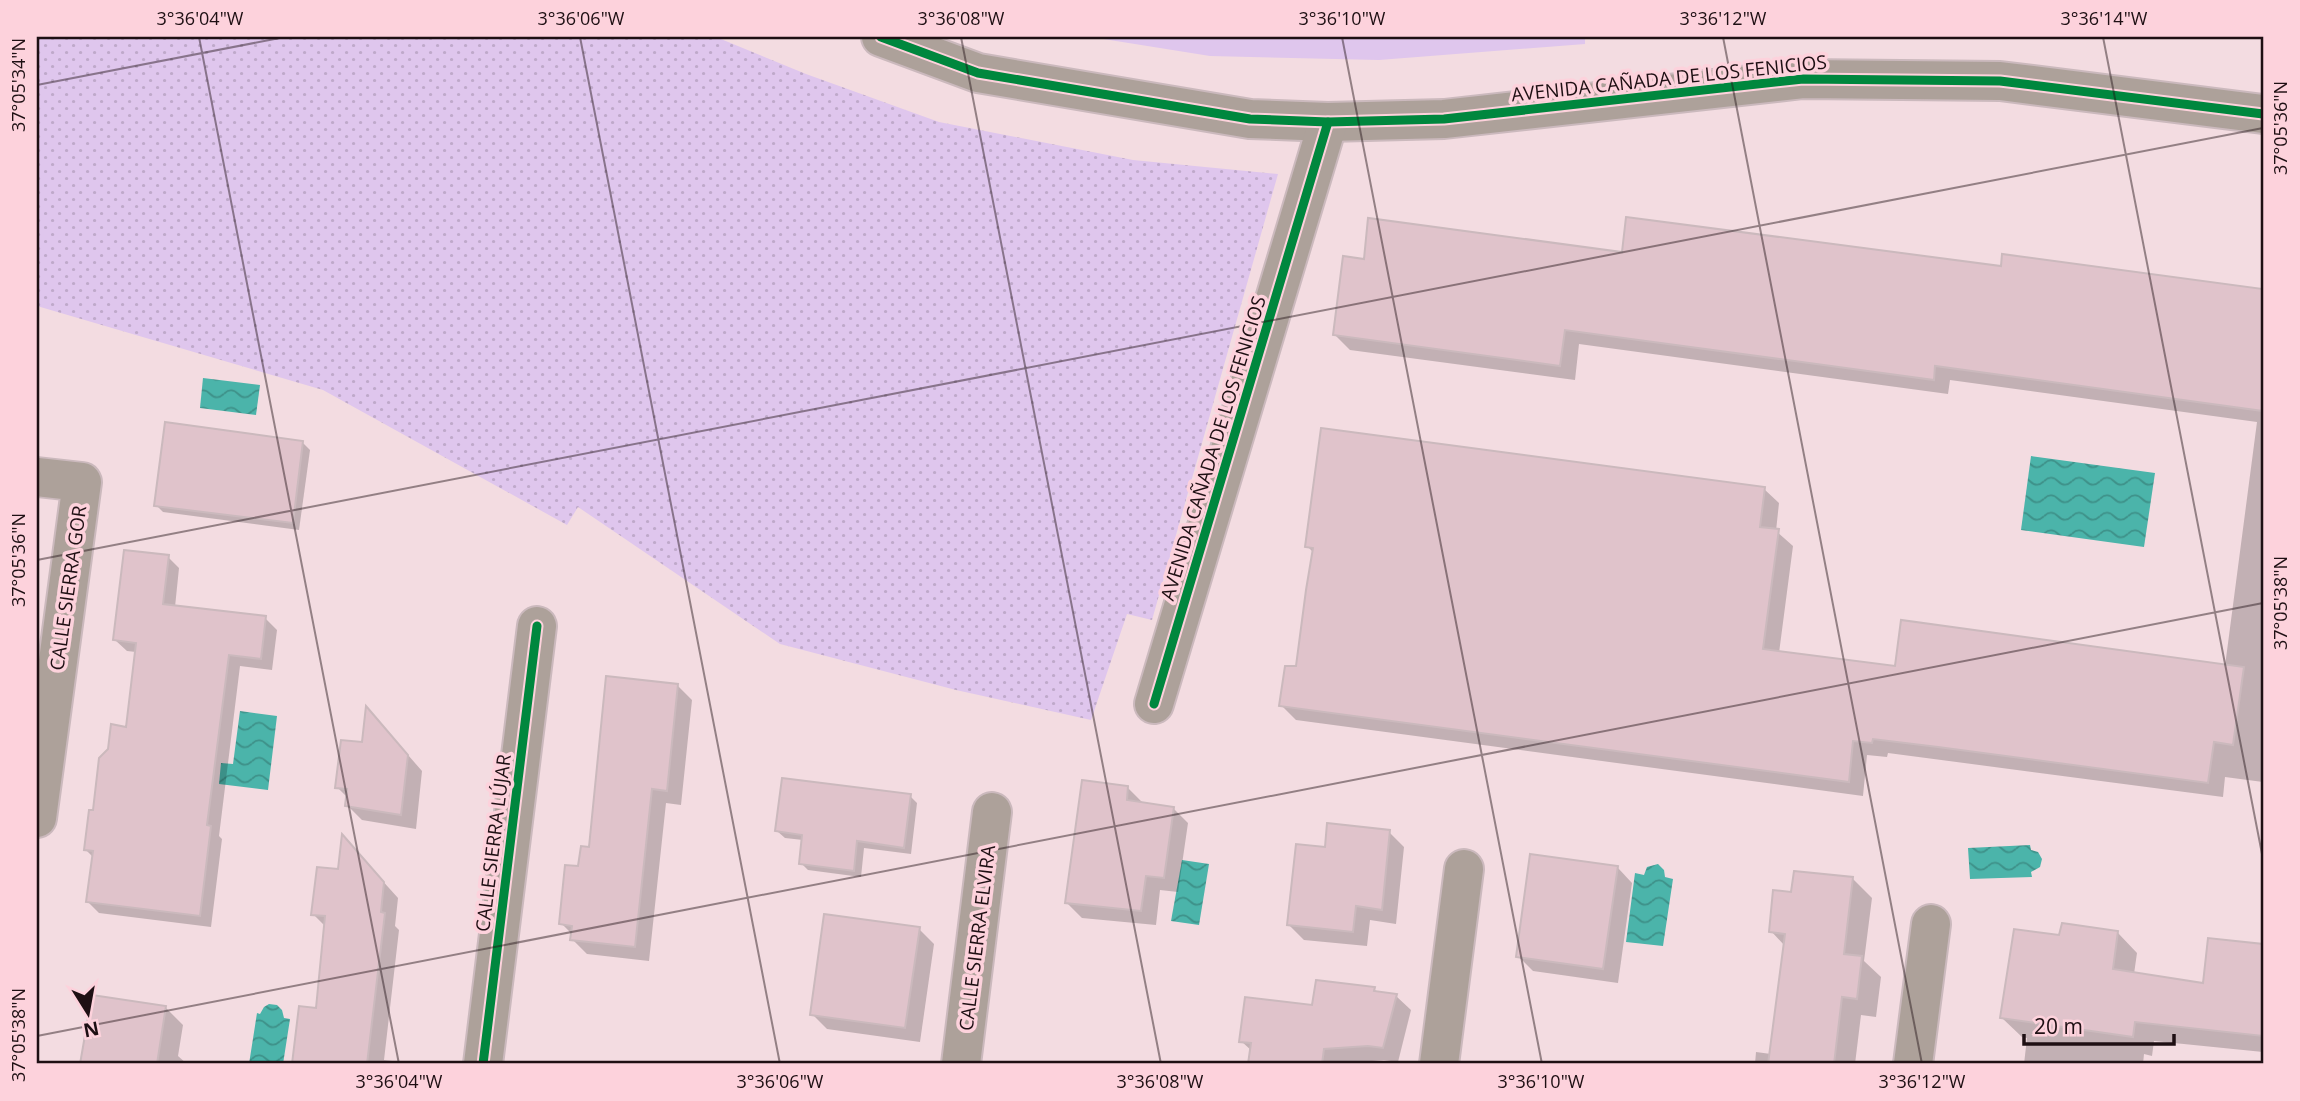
<svg xmlns="http://www.w3.org/2000/svg" width="2300" height="1101" font-family="'Open Sans',sans-serif">
<style>
.grass{fill:url(#grass-dots)}
.park{fill:#dfc6ed}
.water{fill:url(#water-waves)}
.shadow{fill:#0003}
.building{fill:#e0c3cb;stroke:#cbb9bd;stroke-width:2}
.lines{fill:none;stroke-linecap:round;stroke-linejoin:round}
.minor-casing{stroke:#cbb9bd;stroke-width:42}
.minor{stroke:#ada19a;stroke-width:38}
.cycleway-casing{stroke:#fdd2dc;stroke-width:13}
.cycleway{stroke:#00873e;stroke-width:9}
.ticks{fill:none;stroke:#1e0f13;stroke-width:2;stroke-opacity:0.45}
.labels{text-anchor:middle;dominant-baseline:central;stroke-width:7;stroke-linejoin:round;paint-order:stroke}
.street-label{font-size:19px;fill:#1e0f13;stroke:#fdd2dc}
.neatline{fill:none;stroke:#1e0f13;stroke-width:2.5}
.ticks-label{font-size:18px;text-anchor:middle;fill:#1e0f13}
</style>
<defs>
<pattern id="grass-dots" width="8" height="8" patternUnits="userSpaceOnUse" patternTransform="scale(1.75)"><rect width="8" height="8" fill="#dfc6ed"/><path d="M2 2h.1M6 6h.1" fill="none" stroke="#bfa9ca" stroke-width="1.8" stroke-linecap="round"/></pattern>
<pattern id="water-waves" width="16" height="10" patternUnits="userSpaceOnUse" patternTransform="scale(1.75)"><rect width="16" height="10" fill="#4bb4aa"/><path d="M0 5q4-4 8 0t8 0" fill="none" stroke="#3e9189"/></pattern>
</defs>
<rect width="100%" height="100%" fill="#f3dce1"/>
<polygon class="grass" points="37,37 716,37 806,74 939,122 1133,160 1278,174 1152,620 1127,614 1091,720 956,690 780,644 578,507 567,525 323,390 37,306"/>
<polygon class="park" points="1091,37 1585,37 1585,44 1379,60 1210,56"/>
<g class="water">
<polygon points="203,378 260,385 256,415 200,408"/>
<polygon points="2031,456 2155,473 2144,547 2021,530"/>
<polygon points="240,711 277,716 268,790 219,784 221,763 233,764"/>
<polygon points="2030,845 2031,850 2038,852 2042,859 2040,867 2031,872 2032,877 1970,879 1968,848"/>
<polygon points="1182,860 1209,864 1199,925 1171,921"/>
<polygon points="1658,864 1664,870 1665,877 1673,879 1663,946 1626,942 1635,873 1644,875 1647,867"/>
<polygon points="269,1004 277,1005 282,1010 284,1018 290,1019 283,1064 249,1064 257,1013 260,1014 264,1007"/>
</g>
<g class="shadow">
<polygon points="1624,254 2002,268 2004,256 2263,291 2263,782 2225,777 2223,797 1888,753 1887,757 1867,755 1863,796 1296,720 1281,705 1297,668 1314,553 1307,546 1764,489 1779,503 1776,531 1793,546 1779,653 1897,668 2225,666 2257,422 1950,380 1948,394 1579,344 1575,380 1350,350 1335,335 1365,261"/>
<polygon points="302,442 310,450 299,530 163,512 156,505"/>
<polygon points="168,557 179,568 175,607 265,618 277,630 272,670 240,666 219,836 222,839 211,927 99,913 88,902 93,857 86,850 94,812 127,729 136,652 127,651 115,640"/>
<polygon points="677,685 692,700 681,805 666,803 649,961 587,954 572,939 573,935 561,923 579,868"/>
<polygon points="380,723 422,771 416,829 362,820 347,805 348,798 337,787 364,744"/>
<polygon points="1128,788 1143,803 1173,808 1188,823 1178,892 1160,890 1156,925 1082,918 1067,903"/>
<polygon points="910,796 917,803 911,854 864,848 861,877 808,870 801,863 803,840 785,838 777,831"/>
<polygon points="1389,832 1404,847 1396,924 1370,920 1367,946 1304,940 1289,925 1326,849"/>
<polygon points="343,837 398,898 395,926 399,930 384,1060 417,1064 294,1064 300,1008 317,1010 326,927 313,914 339,870"/>
<polygon points="1618,868 1632,883 1618,983 1533,971 1518,956"/>
<polygon points="1853,879 1872,898 1864,961 1881,977 1876,1017 1861,1015 1855,1064 1755,1064 1756,1052 1771,1054 1785,946 1771,931 1793,893"/>
<polygon points="919,929 934,944 920,1042 827,1029 812,1014"/>
<polygon points="2118,933 2137,953 2134,974 2205,985 2210,940 2263,946 2263,1052 2154,1041 2152,1056 2144,1054 2143,1064 2024,1064 2027,1038 2022,1037 2002,1018 2061,937"/>
<polygon points="1374,989 1379,994 1396,996 1411,1010 1398,1062 1384,1060 1338,1064 1250,1064 1252,1051 1241,1041 1314,1007"/>
<polygon points="165,1007 183,1025 178,1056 187,1064 87,1064 83,1061"/>
</g>
<g class="building">
<polygon points="1626,217 2001,266 2002,254 2263,289 2263,411 1935,366 1934,380 1565,330 1560,366 1333,335 1343,256 1364,259 1368,218 1622,252"/>
<polygon points="165,422 303,441 293,523 154,506"/>
<polygon points="1321,428 1765,487 1760,527 1779,529 1763,649 1895,666 1901,620 2244,667 2233,745 2214,742 2208,783 1938,747 1873,739 1872,743 1853,741 1849,782 1279,706 1285,666 1296,666 1306,590 1313,548 1305,547"/>
<polygon points="124,550 169,555 163,604 266,616 261,659 229,655 207,825 211,826 200,916 86,902 93,851 84,850 89,810 93,810 99,758 108,749 111,724 126,727 136,643 113,640"/>
<polygon points="606,676 678,684 667,791 652,789 635,947 570,940 572,926 559,924 565,865 578,866 581,846 589,847"/>
<polygon points="366,706 408,755 401,815 345,806 347,789 335,788 341,740 362,742"/>
<polygon points="782,778 911,794 904,848 857,841 854,871 799,864 802,835 775,831"/>
<polygon points="1082,780 1128,786 1127,800 1174,807 1164,878 1146,876 1141,911 1065,903"/>
<polygon points="1327,823 1390,830 1382,910 1356,906 1353,932 1287,925 1296,844 1325,847"/>
<polygon points="342,834 384,882 381,912 385,913 367,1064 292,1064 299,1006 316,1008 325,916 311,915 317,867 338,869"/>
<polygon points="1530,854 1618,866 1603,969 1516,957"/>
<polygon points="1794,871 1853,877 1844,954 1862,956 1857,999 1842,997 1834,1064 1768,1064 1785,934 1769,932 1773,890 1791,892"/>
<polygon points="824,914 920,927 905,1028 810,1015"/>
<polygon points="2062,923 2118,931 2113,969 2203,983 2208,938 2263,944 2263,1036 2135,1022 2133,1037 2000,1018 2014,929 2059,935"/>
<polygon points="1316,980 1375,987 1374,991 1397,994 1383,1048 1368,1046 1324,1049 1322,1064 1248,1064 1251,1043 1239,1042 1245,997 1312,1005"/>
<polygon points="92,995 166,1006 157,1064 80,1064"/>
</g>
<g class="lines">
<g class="minor-casing">
<g id="minor">
<polyline points="881,37 978,73 1250,119 1328,122 1444,119 1803,79 2000,81 2263,114"/>
<polyline points="37,477 82,482 37,818"/>
<polyline points="1154,704 1328,122"/>
<polyline points="483,1064 537,626"/>
<polyline points="961,1064 992,812"/>
<polyline points="1439,1064 1464,869"/>
<polyline points="1913,1064 1931,924"/>
</g>
</g>
<use href="#minor" class="minor"/>
<g class="cycleway-casing">
<g id="cycleway">
<polyline points="881,37 978,73 1250,119 1328,122 1444,119 1803,79 2000,81 2263,114"/>
<polyline points="1154,704 1328,122"/>
<polyline points="483,1064 537,626"/>
</g>
</g>
<use href="#cycleway" class="cycleway"/>
</g>
<path class="ticks" d="M199,37L399,1064M580,37L780,1064M961,37L1161,1064M1342,37L1542,1064M1723,37L1922,1064M2103,37L2263,859M37,85L285,37M37,560L2263,128M37,1036L2263,603"/>
<g class="labels">
<g class="street-label">
<text transform="translate(1669 78) rotate(-6)">AVENIDA CAÑADA DE LOS FENICIOS</text>
<text transform="translate(1213 448) rotate(-73)">AVENIDA CAÑADA DE LOS FENICIOS</text>
<text transform="translate(68 588) rotate(-82)">CALLE SIERRA GOR</text>
<text transform="translate(493 843) rotate(-83)">CALLE SIERRA LÚJAR</text>
<text transform="translate(977 938) rotate(-83)">CALLE SIERRA ELVIRA</text>
</g>
</g>
<rect width="2300" height="1101" fill="none" stroke="#fdd2dc" stroke-width="77"/>
<g transform="translate(88 1013) rotate(169)" stroke="#fdd2dc" stroke-width="5" paint-order="stroke">
<path d="M0-5L12 26L0 18L-12 26Z" fill="#1e0f13"/>
<text y="-10" font-size="19" font-weight="bold" text-anchor="middle" fill="#1e0f13">N</text>
</g>
<path d="M2024 1034v10h150v-10" fill="none" stroke="#1e0f13" stroke-width="3.5"/>
<text x="2034" y="1034" font-size="21" fill="#1e0f13" stroke="#fdd2dc" stroke-width="5" paint-order="stroke">20 m</text>
<rect x="38" y="38" width="2224" height="1024" class="neatline"/>
<g class="ticks-label">
<text x="200" y="25">3°36'04"W</text>
<text x="581" y="25">3°36'06"W</text>
<text x="961" y="25">3°36'08"W</text>
<text x="1342" y="25">3°36'10"W</text>
<text x="1723" y="25">3°36'12"W</text>
<text x="2104" y="25">3°36'14"W</text>
<text transform="translate(19 85) rotate(-90)" y="6">37°05'34"N</text>
<text transform="translate(2281 128) rotate(-90)" y="6">37°05'36"N</text>
<text transform="translate(19 560) rotate(-90)" y="6">37°05'36"N</text>
<text transform="translate(2281 603) rotate(-90)" y="6">37°05'38"N</text>
<text transform="translate(19 1035) rotate(-90)" y="6">37°05'38"N</text>
<text x="399" y="1088">3°36'04"W</text>
<text x="780" y="1088">3°36'06"W</text>
<text x="1160" y="1088">3°36'08"W</text>
<text x="1541" y="1088">3°36'10"W</text>
<text x="1922" y="1088">3°36'12"W</text>
</g>
</svg>
